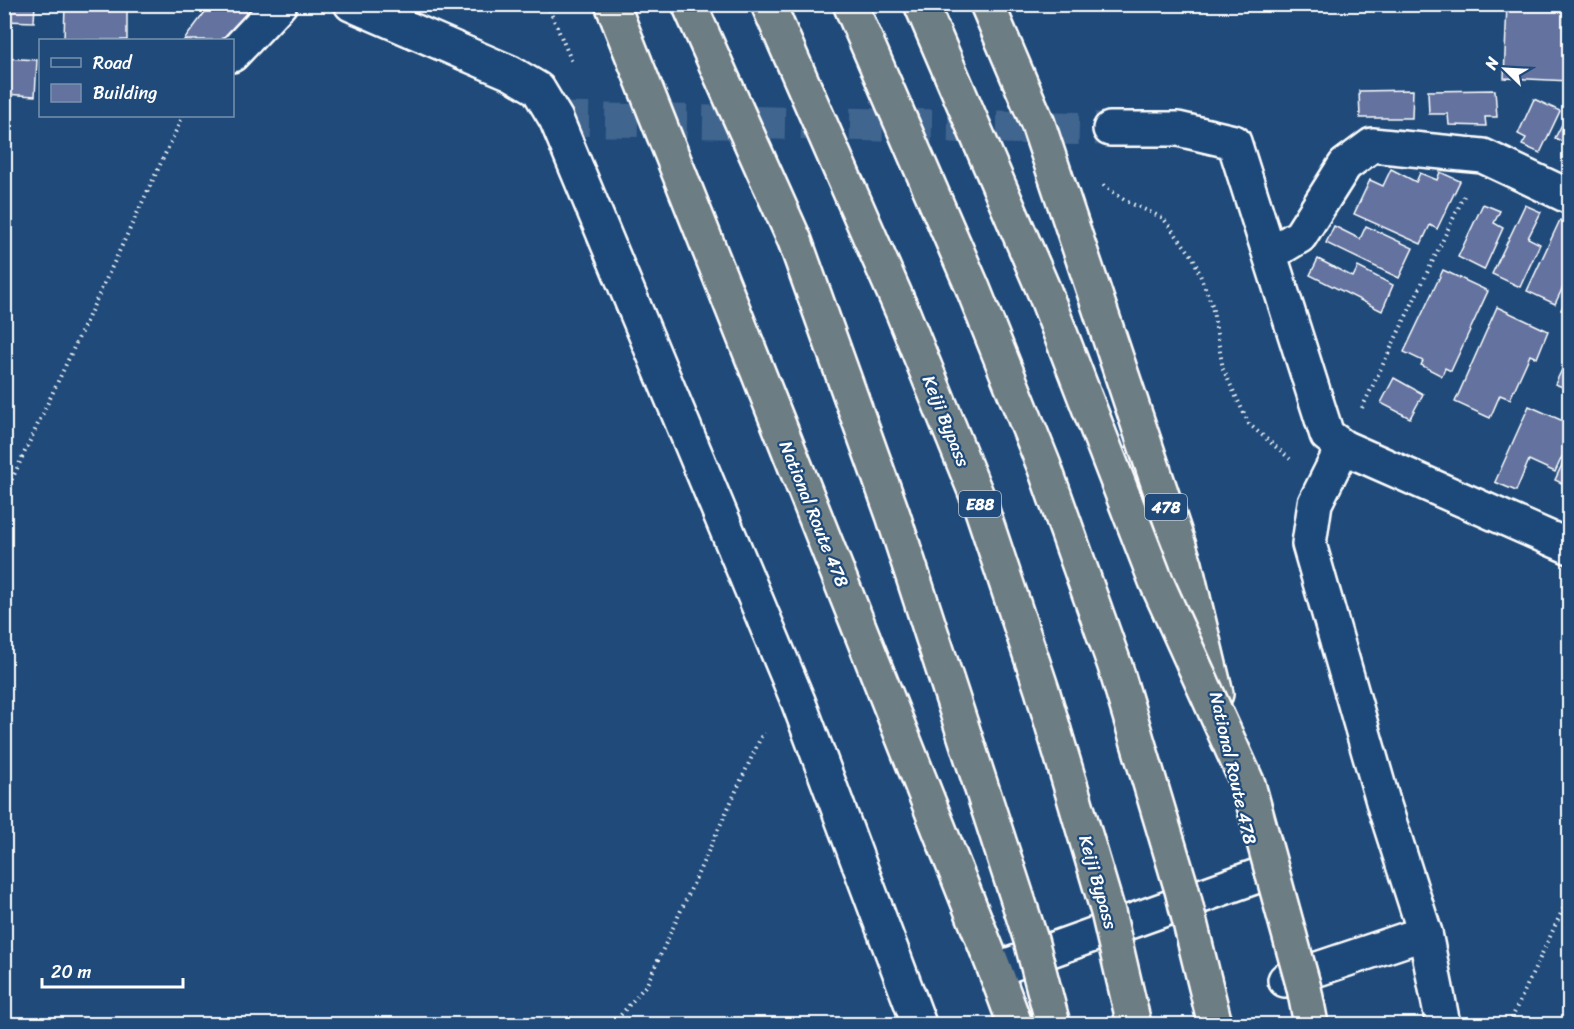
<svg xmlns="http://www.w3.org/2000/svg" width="1574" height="1029" font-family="Sriracha,sans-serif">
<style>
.building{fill:#64729f;stroke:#fff;stroke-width:1.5}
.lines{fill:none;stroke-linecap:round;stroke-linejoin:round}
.street-tunnel{stroke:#41658e;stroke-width:33;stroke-dasharray:33 16;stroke-linecap:butt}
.street-casing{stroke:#fff;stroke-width:38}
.highway-casing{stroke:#fff;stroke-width:38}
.path{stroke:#fff;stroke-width:4;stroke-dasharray:1.5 4.5;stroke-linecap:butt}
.street{stroke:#1f4a7a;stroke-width:33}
.highway{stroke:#6d7d84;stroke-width:33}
.highway-bridge-casing{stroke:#fff;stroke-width:38;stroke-linecap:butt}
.highway-bridge{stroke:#6d7d84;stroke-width:33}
.labels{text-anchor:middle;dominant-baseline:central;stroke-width:4.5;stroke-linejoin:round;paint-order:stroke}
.shield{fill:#1f4a7a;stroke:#bcc9d7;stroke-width:1.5}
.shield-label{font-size:16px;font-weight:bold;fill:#fff}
.street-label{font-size:18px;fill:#fff;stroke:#1f4a7a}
</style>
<rect width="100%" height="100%" fill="#1f4a7a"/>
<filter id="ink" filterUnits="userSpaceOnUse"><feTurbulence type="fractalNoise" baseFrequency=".0167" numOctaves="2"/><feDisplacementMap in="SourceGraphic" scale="12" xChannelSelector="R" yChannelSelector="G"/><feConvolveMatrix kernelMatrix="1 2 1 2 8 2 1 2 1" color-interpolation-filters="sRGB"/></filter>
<g filter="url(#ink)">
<g class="building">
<polygon points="4,4 35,4 34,22 4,21"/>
<polygon points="65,4 127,4 127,40 64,40"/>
<polygon points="211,4 253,5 226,40 184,40"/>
<polygon points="1507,4 1570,6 1570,81 1504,78"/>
<polygon points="4,58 37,60 35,96 4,94"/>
<polygon points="1413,90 1412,118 1360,118 1359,91"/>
<polygon points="1495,90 1497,117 1485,117 1486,126 1449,125 1448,114 1429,114 1428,91"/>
<polygon points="1534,99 1560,111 1540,153 1522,145 1526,138 1518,134"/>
<polygon points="1570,109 1570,159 1563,156 1567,144 1555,138"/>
<polygon points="1391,169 1416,182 1420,173 1437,180 1440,172 1460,181 1437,229 1430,225 1421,244 1354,214 1370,180 1383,186"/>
<polygon points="1483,204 1500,211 1494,223 1503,228 1484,270 1458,257"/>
<polygon points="1525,205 1541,212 1528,238 1540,244 1520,287 1492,274"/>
<polygon points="1560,220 1570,225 1570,248 1565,258 1570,260 1570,272 1555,304 1527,291"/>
<polygon points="1334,226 1360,239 1366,226 1413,248 1399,278 1326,243"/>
<polygon points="1318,259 1353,277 1358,267 1393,285 1382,311 1310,275"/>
<polygon points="1443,270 1488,291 1451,371 1445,368 1442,376 1421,365 1423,361 1404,352"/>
<polygon points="1570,293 1570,314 1561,310"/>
<polygon points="1497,307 1548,331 1537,358 1530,355 1510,399 1500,395 1490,418 1455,402"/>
<polygon points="1570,353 1570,390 1555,384"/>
<polygon points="1394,378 1423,394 1410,418 1381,403"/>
<polygon points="1529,406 1570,424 1570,439 1555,472 1529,460 1516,491 1495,482"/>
<polygon points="1570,447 1570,487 1555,480"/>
</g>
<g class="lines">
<polyline class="street-tunnel" points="556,119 1110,129"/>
<g class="street-casing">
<g id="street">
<polyline points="351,4 511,73 538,89 556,119 798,701 919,1024"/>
<polyline points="232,55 280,4"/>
<polyline points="1110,129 1178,129 1234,142 1327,435 1343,447 1570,547"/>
<polyline points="1270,254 1300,236 1345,165 1372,145 1483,156 1570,197"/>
<polyline points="1343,447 1315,503 1309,544 1384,805 1425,933 1443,1024"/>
<polyline points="995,970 1257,876"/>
<polyline points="1285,980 1425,933"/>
</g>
</g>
<g class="highway-casing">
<g id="highway">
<polyline points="612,4 995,970 1015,1024"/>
<polyline points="987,4 1038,124 1185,564 1216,694"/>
</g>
</g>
<g class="path">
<polyline points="547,4 572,62"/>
<polyline points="1103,185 1126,201 1163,218 1193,257 1212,305 1223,369 1249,424 1290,459"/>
<polyline points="1362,408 1464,196"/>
<polyline points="4,496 183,116"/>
<polyline points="613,1024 647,984 761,737 765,733"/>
<polyline points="1509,1024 1570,894"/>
</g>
<use href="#street" class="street"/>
<use href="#highway" class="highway"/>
<g class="highway-bridge-casing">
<g id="highway-bridge">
<polyline points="689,4 795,241 893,515 1031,940 1053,1024"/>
<polyline points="768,4 903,313 979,501 1042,690 1108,912 1134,1024"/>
<polyline points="850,4 972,286 1044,466 1115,666 1182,890 1215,1024"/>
<polyline points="921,4 1044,291 1156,581 1248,784 1304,988 1311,1024"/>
</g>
</g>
<use href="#highway-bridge" class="highway-bridge"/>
</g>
</g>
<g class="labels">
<g class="shield">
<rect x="959" y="491" width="42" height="26" rx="4.5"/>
<rect x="1145" y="494" width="42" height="26" rx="4.5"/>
</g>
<g class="shield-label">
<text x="980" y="504">E88</text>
<text x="1166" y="507">478</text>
</g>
<g class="street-label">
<text transform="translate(946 421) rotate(68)">Keiji Bypass</text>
<text transform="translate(814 514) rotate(68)">National Route 478</text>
<text transform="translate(1233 768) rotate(77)">National Route 478</text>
<text transform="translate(1098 882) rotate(74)">Keiji Bypass</text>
</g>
</g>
<rect width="1574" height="1029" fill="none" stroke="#1f4a7a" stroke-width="24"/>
<rect x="12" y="12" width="1550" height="1005" fill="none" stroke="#fff" stroke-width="2" filter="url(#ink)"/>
<rect x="39" y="39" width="195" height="78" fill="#1f4a7a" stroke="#7992af" stroke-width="1.5"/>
<rect x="51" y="58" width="30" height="9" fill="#1f4a7a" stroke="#7992af" stroke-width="1.5"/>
<text x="93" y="69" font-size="18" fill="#ffffff">Road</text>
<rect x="51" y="84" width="30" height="18" fill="#64729f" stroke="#7992af" stroke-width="1.5"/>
<text x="93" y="99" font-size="18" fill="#ffffff">Building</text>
<g transform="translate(1505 69) rotate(294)" stroke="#1f4a7a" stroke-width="4.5" paint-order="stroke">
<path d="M0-4.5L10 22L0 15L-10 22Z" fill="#ffffff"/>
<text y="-9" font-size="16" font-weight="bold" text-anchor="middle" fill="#ffffff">N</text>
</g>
<path d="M42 978v9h141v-9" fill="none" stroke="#ffffff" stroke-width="3"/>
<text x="51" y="978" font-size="18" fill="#ffffff" stroke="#1f4a7a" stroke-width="4.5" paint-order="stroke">20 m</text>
</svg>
